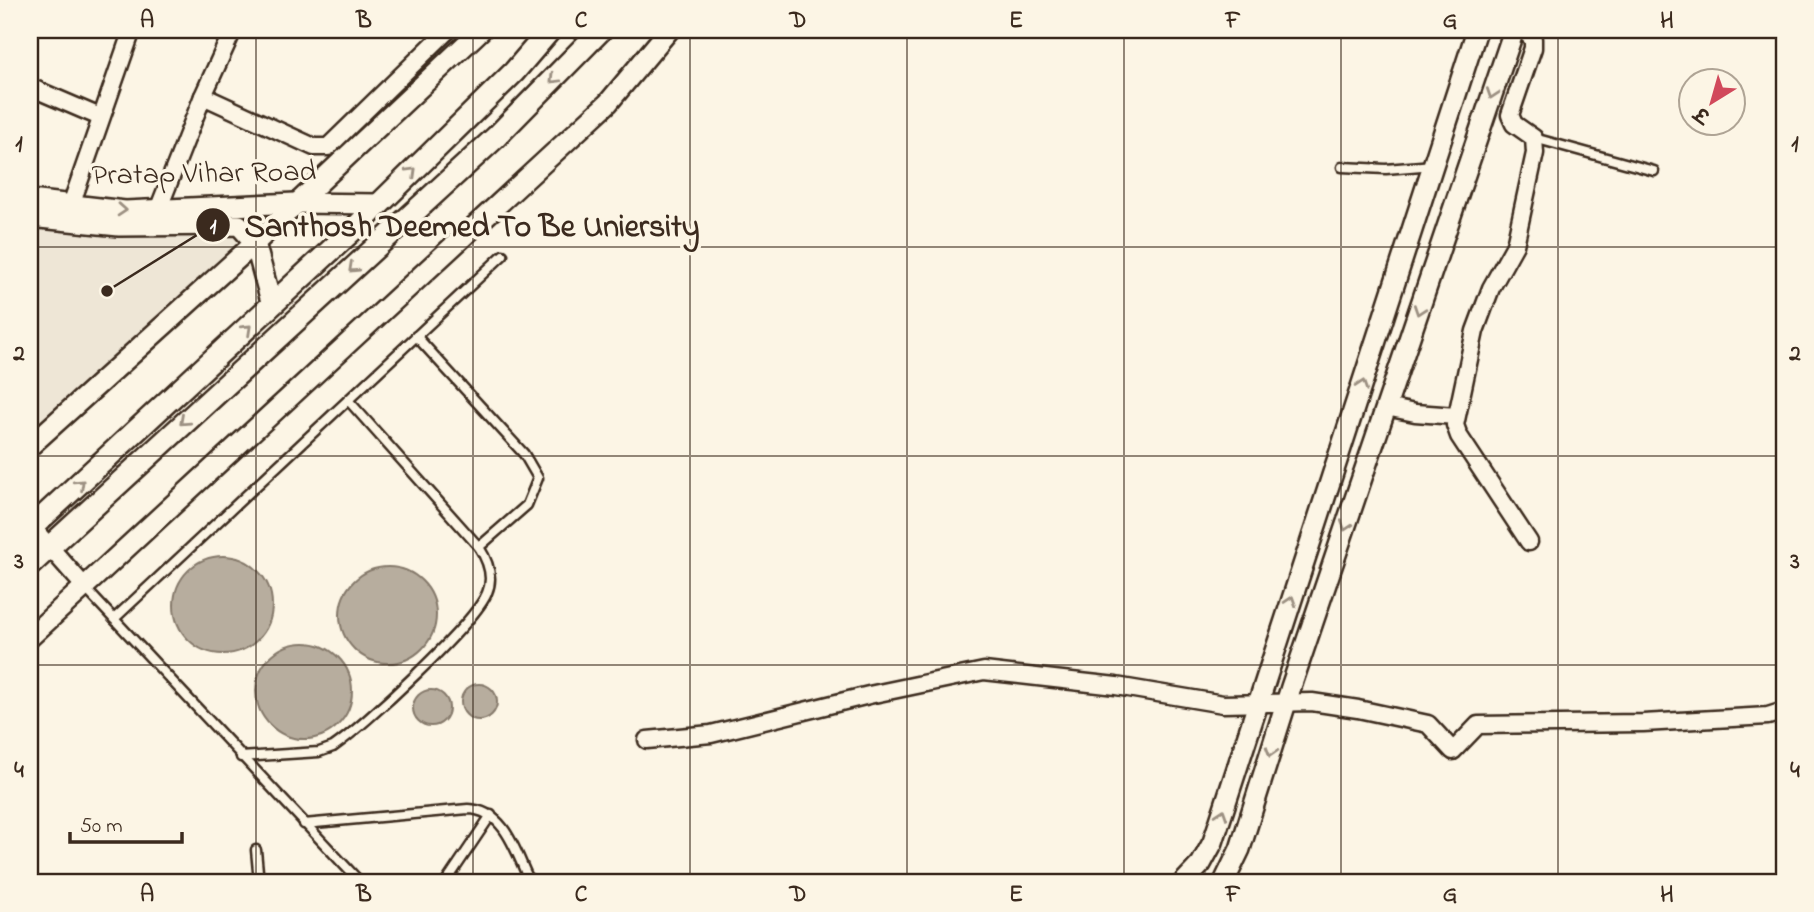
<svg xmlns="http://www.w3.org/2000/svg" width="1814" height="912" font-family="'Indie Flower','Playpen Sans Deva',sans-serif">
<style>
.built{fill:#eee6d6}
.water{fill:#b7ad9e;stroke:#85796b;stroke-width:2}
.lines{fill:none;stroke-linecap:round;stroke-linejoin:round}
.service-casing{stroke:#3b2a1e;stroke-width:13}
.minor-casing{stroke:#3b2a1e;stroke-width:21}
.tertiary-casing{stroke:#3b2a1e;stroke-width:24}
.secondary-casing{stroke:#3b2a1e;stroke-width:26}
.service{stroke:#fcf5e5;stroke-width:8}
.minor{stroke:#fcf5e5;stroke-width:16}
.tertiary{stroke:#fcf5e5;stroke-width:19}
.secondary{stroke:#fcf5e5;stroke-width:21}
.oneway{stroke:#9c9082}
.grid{fill:none;stroke:#3b2a1e;stroke-width:2;stroke-opacity:0.55}
.labels{text-anchor:middle;dominant-baseline:central;stroke-width:7;stroke-linejoin:round;paint-order:stroke}
.street-label{font-size:30px;fill:#3b2a1e;stroke:#fcf5e5}
.leader{fill:none;stroke:#3b2a1e;stroke-width:2.5}
.callout-dot{fill:#3b2a1e;stroke:#fcf5e5;stroke-width:2.5}
.mark-label{font-size:21px;text-anchor:middle;font-weight:bold;fill:#fff}
.callout-label{font-size:32px;text-anchor:middle;font-weight:bold;fill:#3b2a1e;stroke:#fcf5e5;stroke-width:7;stroke-linejoin:round;paint-order:stroke}
.neatline{fill:none;stroke:#3b2a1e;stroke-width:2.5}
.grid-label{font-size:23px;text-anchor:middle;font-weight:bold;fill:#3b2a1e}
</style>
<rect width="100%" height="100%" fill="#fcf5e5"/>
<filter id="ink" filterUnits="userSpaceOnUse"><feTurbulence type="fractalNoise" baseFrequency=".0143" numOctaves="2"/><feDisplacementMap in="SourceGraphic" scale="14" xChannelSelector="R" yChannelSelector="G"/><feConvolveMatrix kernelMatrix="1 2 1 2 8 2 1 2 1" color-interpolation-filters="sRGB"/></filter>
<g filter="url(#ink)">
<polygon class="built" points="30,226 218,227 243,237 30,433"/>
<g class="water">
<circle cx="223" cy="605" r="49"/>
<circle cx="388" cy="615" r="48"/>
<circle cx="304" cy="691" r="48"/>
<circle cx="479" cy="702" r="18"/>
<circle cx="431" cy="708" r="18"/>
</g>
<g class="lines">
<g class="service-casing">
<g id="service">
<polyline points="1534,138 1654,171"/>
<polyline points="1342,167 1386,169 1433,165"/>
<polyline points="416,336 524,454 538,478 527,505 479,547"/>
<polyline points="85,588 360,882"/>
<polyline points="114,619 503,255"/>
<path d="M241,757L319,752L333,747C363,727 475,623 487,593C494,577 488,561 479,547L348,400"/>
<path d="M304,824L468,809C506,810 516,854 530,882"/>
<polyline points="256,850 259,882"/>
<polyline points="446,882 491,815"/>
</g>
</g>
<g class="minor-casing">
<g id="minor">
<polyline points="1523,30 1533,39 1533,48 1510,115 1514,124 1534,138 1535,153 1515,245 1491,288 1475,331 1455,425 1459,436 1529,542"/>
<polyline points="30,87 100,117"/>
<polyline points="203,96 314,147 328,147 448,30"/>
<polyline points="71,205 132,30"/>
<polyline points="158,210 203,96 233,30"/>
<polyline points="1386,407 1415,413 1456,416"/>
<polyline points="32,527 84,586"/>
<polyline points="647,740 711,734 869,695 984,671 1116,686 1223,704 1312,702 1358,709 1428,724 1453,751 1478,725 1643,723 1768,716 1784,711"/>
</g>
</g>
<g class="tertiary-casing">
<g id="tertiary">
<polyline points="30,200 125,211 295,203 379,204"/>
<polyline points="30,217 119,226 239,225 255,243 272,305"/>
<polyline points="30,446 255,243 481,30"/>
<polyline points="30,637 608,103 669,30"/>
<polyline points="1184,882 1201,864 1213,842 1477,30"/>
<polyline points="1224,882 1240,849 1291,687 1514,30"/>
</g>
</g>
<g class="secondary-casing">
<g id="secondary">
<polyline points="30,529 357,226 514,72 550,30"/>
<polyline points="30,565 496,137 601,30"/>
</g>
</g>
<use href="#service" class="service"/>
<use href="#minor" class="minor"/>
<use href="#tertiary" class="tertiary"/>
<use href="#secondary" class="secondary"/>
</g>
<defs><path id="oneway-chevron" d="M-2-3.5L2.5 0L-2 3.5" fill="none" stroke-width="1.6" stroke-linecap="round" stroke-linejoin="round" transform="scale(1.75)"/></defs>
<g class="oneway">
<use href="#oneway-chevron" transform="translate(554 79) rotate(135)"/>
<use href="#oneway-chevron" transform="translate(1492 94) rotate(109)"/>
<use href="#oneway-chevron" transform="translate(412 172) rotate(-44)"/>
<use href="#oneway-chevron" transform="translate(122 210) rotate(4)"/>
<use href="#oneway-chevron" transform="translate(353 268) rotate(137)"/>
<use href="#oneway-chevron" transform="translate(1419 310) rotate(109)"/>
<use href="#oneway-chevron" transform="translate(247 329) rotate(-43)"/>
<use href="#oneway-chevron" transform="translate(1362 385) rotate(-72)"/>
<use href="#oneway-chevron" transform="translate(184 421) rotate(138)"/>
<use href="#oneway-chevron" transform="translate(80 484) rotate(-43)"/>
<use href="#oneway-chevron" transform="translate(1346 526) rotate(109)"/>
<use href="#oneway-chevron" transform="translate(1291 601) rotate(-72)"/>
<use href="#oneway-chevron" transform="translate(1271 752) rotate(107)"/>
<use href="#oneway-chevron" transform="translate(1222 814) rotate(-72)"/>
</g>
</g>
<path class="grid" d="M256,30V882M473,30V882M690,30V882M907,30V882M1124,30V882M1341,30V882M1558,30V882M30,247H1784M30,456H1784M30,665H1784"/>
<g class="labels">
<g class="street-label">
<text transform="translate(204 175) rotate(-1)">Pratap Vihar Road</text>
</g>
</g>
<path class="leader" d="M107 291L213 225"/>
<g class="callout-dot">
<circle cx="107" cy="291" r="7"/>
<circle cx="213" cy="225" r="18"/>
</g>
<g class="mark-label">
<text x="213" y="233">1</text>
</g>
<g class="callout-label">
<text x="472" y="236">Santhosh Deemed To Be Uniersity</text>
</g>
<rect width="1814" height="912" fill="none" stroke="#fcf5e5" stroke-width="77"/>
<g transform="translate(1712 102) rotate(217)"><circle r="33" fill="#fcf5e5" stroke="#afa495" stroke-width="2"/>
<path d="M0-5L12 26L0 18L-12 26Z" fill="#d1495b"/>
<text y="-10" font-size="19" font-weight="bold" text-anchor="middle" fill="#3b2a1e">उ</text>
</g>
<path d="M70 832v10h112v-10" fill="none" stroke="#3b2a1e" stroke-width="3.5"/>
<text x="80" y="832" font-size="21" fill="#3b2a1e" stroke="#fcf5e5" stroke-width="5" paint-order="stroke">50 m</text>
<rect x="38" y="38" width="1738" height="836" class="neatline"/>
<g class="grid-label">
<text x="147" y="27">A</text>
<text x="364" y="27">B</text>
<text x="581" y="27">C</text>
<text x="798" y="27">D</text>
<text x="1016" y="27">E</text>
<text x="1233" y="27">F</text>
<text x="1450" y="27">G</text>
<text x="1667" y="27">H</text>
<text x="19" y="151">1</text>
<text x="1795" y="151">1</text>
<text x="19" y="360">2</text>
<text x="1795" y="360">2</text>
<text x="19" y="568">3</text>
<text x="1795" y="568">3</text>
<text x="19" y="777">4</text>
<text x="1795" y="777">4</text>
<text x="147" y="901">A</text>
<text x="364" y="901">B</text>
<text x="581" y="901">C</text>
<text x="798" y="901">D</text>
<text x="1016" y="901">E</text>
<text x="1233" y="901">F</text>
<text x="1450" y="901">G</text>
<text x="1667" y="901">H</text>
</g>
</svg>
